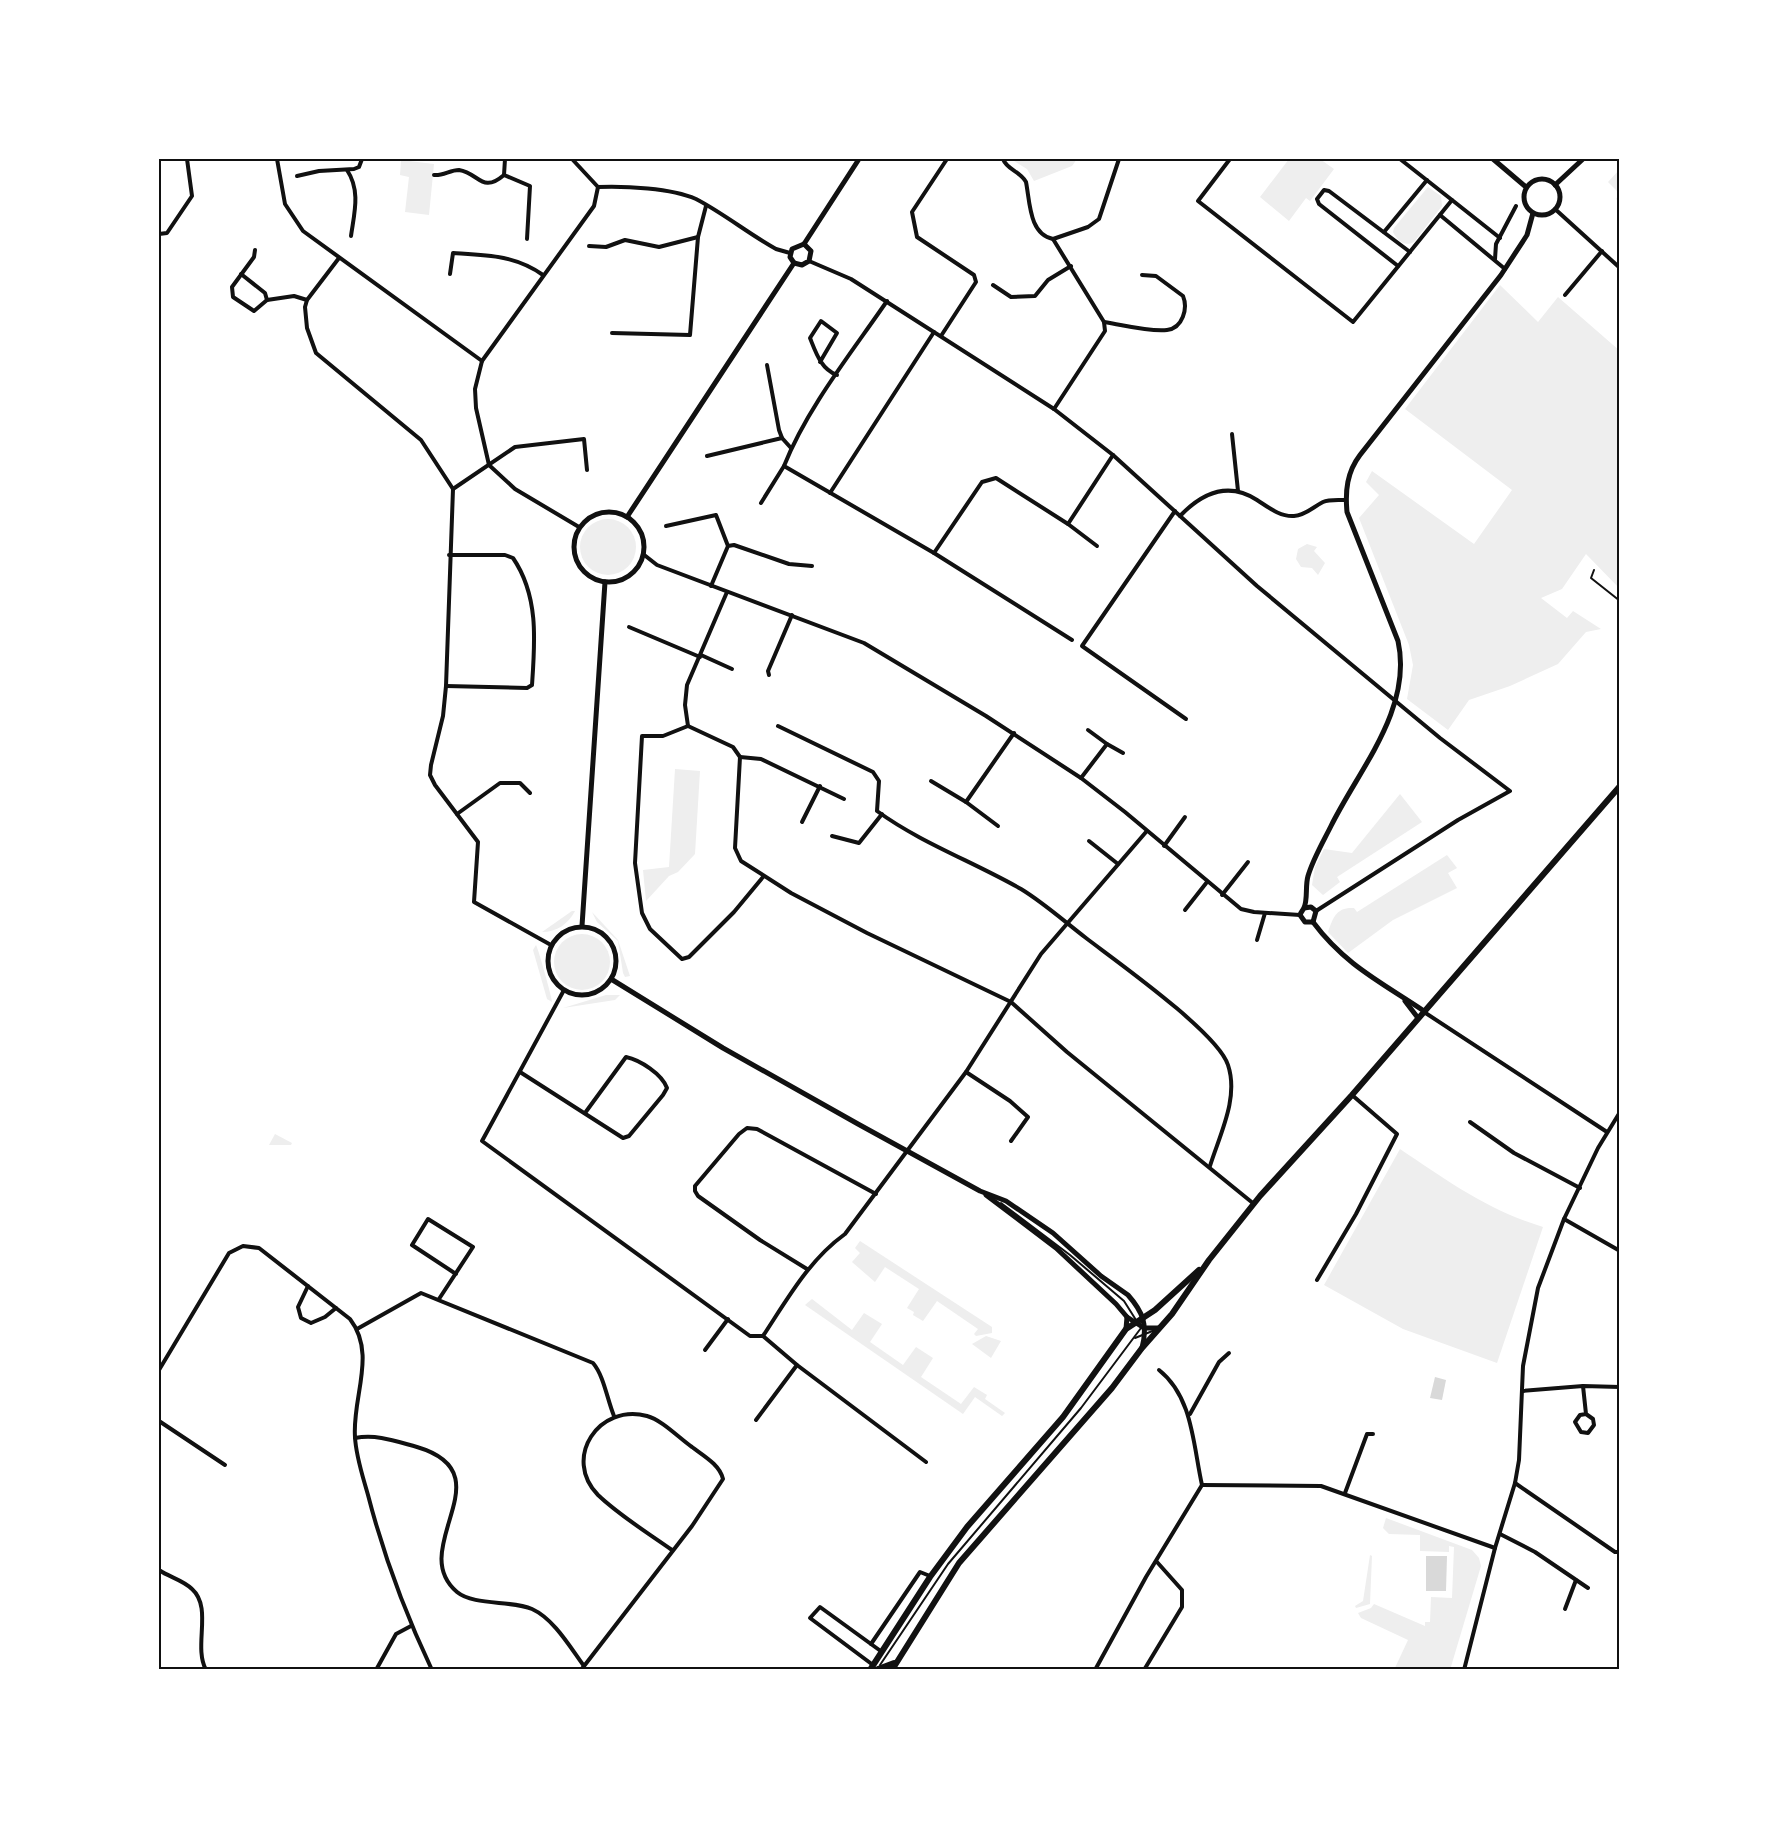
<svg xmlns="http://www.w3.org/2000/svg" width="1779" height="1829" font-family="'Noto Sans',sans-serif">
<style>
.green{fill:#eee}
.water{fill:#d9d9d9}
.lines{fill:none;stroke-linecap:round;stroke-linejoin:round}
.service{stroke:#111;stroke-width:2}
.minor{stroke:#111;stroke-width:4}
.tertiary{stroke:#111;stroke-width:5}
.primary{stroke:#111;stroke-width:6}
.neatline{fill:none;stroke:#111;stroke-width:2}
</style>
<rect width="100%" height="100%" fill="#fff"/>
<g class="green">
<polygon points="1011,159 1077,159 1072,166 1034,181 1027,169"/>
<polygon points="1289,159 1320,159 1334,169 1310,201 1306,198 1289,221 1260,197"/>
<polygon points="401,160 434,164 429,215 405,212 409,177 400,175"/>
<polygon points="1620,169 1620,203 1616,199 1619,193 1608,182"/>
<path d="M1428,187L1441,196L1442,206L1414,242C1404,247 1398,241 1393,232L1394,228Z"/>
<polygon points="1500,285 1538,322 1558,297 1620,351 1620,589 1586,554 1562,589 1541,598 1567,618 1573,611 1601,629 1586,632 1558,664 1510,686 1469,700 1448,730 1407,699 1413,665 1409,645 1359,518 1379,495 1366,482 1372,471 1474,544 1512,490 1405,409"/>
<circle cx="608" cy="547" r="28"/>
<polygon points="1307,544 1317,547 1314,551 1325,563 1318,575 1312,568 1301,567 1296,559 1298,549"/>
<polygon points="675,769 700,771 695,854 678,872 669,876 646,901 643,870 669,867"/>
<polygon points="1400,794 1422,822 1337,877 1340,882 1323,895 1312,885 1315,867 1324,849 1352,853"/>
<path d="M1447,855L1457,868L1448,873L1457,888L1393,920L1348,953L1328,932C1333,918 1336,907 1354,908L1357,912Z"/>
<path d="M572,911H575C568,924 557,932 542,932Z"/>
<polygon points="592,912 618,940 630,976 625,977 623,973 618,941 597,922"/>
<circle cx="582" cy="962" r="28"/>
<path d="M536,945C538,948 552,998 552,1002L547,999L533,950Z"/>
<polygon points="606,995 620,995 615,1000 563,1008"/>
<polygon points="275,1134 292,1143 291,1145 269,1145"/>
<path d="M1400,1149C1446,1180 1489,1211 1543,1227L1497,1363L1403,1329L1324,1285Z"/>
<polygon points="860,1241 992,1327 992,1333 976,1336 974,1334 978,1329 937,1301 923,1321 913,1315 914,1312 907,1308 919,1289 885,1267 875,1282 852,1262 860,1253 855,1248"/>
<polygon points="812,1299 852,1330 864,1313 882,1324 870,1342 903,1365 916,1347 933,1358 921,1377 961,1404 974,1387 987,1395 985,1399 1005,1413 1002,1416 975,1397 963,1414 805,1305"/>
<polygon points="986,1336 1001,1341 991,1358 972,1344"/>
<polygon points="1386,1518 1472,1550 1479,1558 1481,1566 1450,1670 1394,1670 1408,1640 1361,1618 1358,1613 1371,1608 1374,1604 1425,1626 1425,1622 1430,1622 1431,1597 1452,1598 1454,1547 1449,1546 1449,1552 1420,1551 1420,1535 1389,1534 1383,1528"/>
<polygon points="1370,1555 1372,1556 1370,1604 1356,1608 1355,1606 1363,1601"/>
</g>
<g class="water">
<polygon points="1435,1377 1446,1380 1442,1400 1430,1398"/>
<polygon points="1426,1556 1447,1556 1446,1591 1426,1591"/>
</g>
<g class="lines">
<g class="service">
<polyline points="1594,570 1591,578 1620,601"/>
<polyline points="1001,1203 1070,1255 1124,1301 1136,1320"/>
<polyline points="1135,1338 1155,1330"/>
<polyline points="880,1665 948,1564 1081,1408 1141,1328"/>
</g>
<g class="minor">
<polyline points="277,159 285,204 303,231 482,361 475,389 476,408 489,465 515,489 579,527"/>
<polyline points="505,159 504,175 530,186 527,239"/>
<path d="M572,159L598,187C625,186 671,188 696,199C723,213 749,234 776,249L790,253"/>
<path d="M1003,159C1007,170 1020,171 1026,182C1030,202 1029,234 1053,239L1104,322L1105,331L1054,409"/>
<polyline points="1230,159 1198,201 1353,322 1452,200 1500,238"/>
<polyline points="1400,159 1452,200"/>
<path d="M347,170C361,191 354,214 351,236"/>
<path d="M434,175C443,176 450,170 459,170C479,173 482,194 504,175"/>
<polyline points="297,176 319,171 354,169 359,167 362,159"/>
<polyline points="1555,209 1620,268"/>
<polyline points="1440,215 1505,269"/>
<polyline points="1384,232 1427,180"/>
<polyline points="159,234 167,233 192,196 187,159"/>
<polyline points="1053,239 1088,227 1099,219 1119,159"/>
<polyline points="589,246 606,247 625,240 659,247 698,237"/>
<polyline points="255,250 254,257 232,287 233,297 254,311 267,300 294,296 307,300"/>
<polyline points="339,258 307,300 305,307 307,328 316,353 421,440 453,489"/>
<polyline points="1495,259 1496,244 1516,206"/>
<polyline points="809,261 851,279 1054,409 1113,455 1257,586 1440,738 1510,791 1458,820 1316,911"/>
<polyline points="1398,266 1319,204 1317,199 1324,190 1329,191 1410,252"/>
<polyline points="241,274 265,293 267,300"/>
<path d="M450,274L453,253C486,255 515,255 543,275"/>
<polyline points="993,285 1011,297 1035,296 1048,280 1071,266"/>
<polyline points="1565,295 1602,251"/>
<path d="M887,301C852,352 807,408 784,466L934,553L1072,640"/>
<path d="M1104,322C1124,325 1148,332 1167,330C1183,328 1188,308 1183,296L1156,276L1142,275"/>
<polyline points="612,333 690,335 698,237 706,206"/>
<polyline points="941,336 976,282 974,275 917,237 912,212 947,159"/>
<polyline points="482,361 594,206 598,187"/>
<path d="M820,362L837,333L821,321L810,338C816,353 821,369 837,375"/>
<polyline points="767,365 779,430 782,438 791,448"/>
<polyline points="1232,434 1238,491"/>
<polyline points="707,456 782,438"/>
<polyline points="453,489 446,686 443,716 431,765 430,775 435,785 478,842 474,902 551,945"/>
<polyline points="453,489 515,447 584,439 587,470"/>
<polyline points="830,493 934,332"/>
<polyline points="761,503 784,466"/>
<polyline points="1175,511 1082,646 1186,719"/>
<path d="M1180,516C1202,493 1228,481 1257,500C1268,507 1280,517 1294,516C1306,515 1313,507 1323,502C1329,499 1339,500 1346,500"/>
<polyline points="1068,524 1097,546"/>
<polyline points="666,526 716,515 728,546"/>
<polyline points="934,553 982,482 996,478 1068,524 1113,455"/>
<polyline points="643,554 657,565 864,643 986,716 1081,778 1125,812 1241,909 1254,912 1300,915"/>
<polyline points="711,586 728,546 734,545 789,564 812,566"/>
<polyline points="727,592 687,685 685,705 688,726 733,747 740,757 735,848 741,861 791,893 867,933 1011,1002 1067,1052 1254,1204"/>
<polyline points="629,627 700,657"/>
<polyline points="701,655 732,669"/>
<polyline points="769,675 768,671 792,615"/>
<path d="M446,686L527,688L532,685C535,642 539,596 513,558L505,555H449"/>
<polyline points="688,726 663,736 642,736 635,863 642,913 650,929 682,959 689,957 734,912 763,877"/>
<path d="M778,726L873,772L879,781L877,811C921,843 974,862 1021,889C1044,903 1065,922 1086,938C1116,961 1218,1033 1228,1065C1239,1098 1220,1134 1210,1166"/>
<polyline points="1088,730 1107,744"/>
<polyline points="740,757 761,759 844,799"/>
<polyline points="1081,778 1107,744 1123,753"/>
<polyline points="931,781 966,802 998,826"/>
<polyline points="966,802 1014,733"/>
<polyline points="457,814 500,783 520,783 530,793"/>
<polyline points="802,822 820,786"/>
<polyline points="832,836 859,843 882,814"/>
<polyline points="1089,841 1118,864"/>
<polyline points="1164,846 1185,817"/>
<polyline points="1222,895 1248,862"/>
<polyline points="1185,910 1207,882"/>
<polyline points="1257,940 1265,913"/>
<polyline points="564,990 482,1141 750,1336 763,1336 797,1365 926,1462"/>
<polyline points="1424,1012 1607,1132"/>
<path d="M520,1072L623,1138L629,1136L663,1095L667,1088C662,1074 640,1060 626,1057L585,1113"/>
<polyline points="966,1072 1010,1101 1028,1117 1011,1141"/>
<polyline points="1470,1122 1514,1153 1580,1188"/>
<polyline points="1564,1219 1620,1251"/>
<polyline points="807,1269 760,1240 698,1196 695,1191 695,1186 739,1134 747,1128 757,1129 876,1194"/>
<polyline points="1317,1280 1356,1214 1397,1134 1352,1095"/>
<polyline points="308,1286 298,1307 301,1318 311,1323 325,1317 336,1308"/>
<polyline points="439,1299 473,1247 428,1219 412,1245 456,1274"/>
<path d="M357,1329L421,1293L593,1363C604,1376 607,1399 614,1416"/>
<path d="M763,1336C788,1298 809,1260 845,1234L966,1072L1041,954L1146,832"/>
<polyline points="705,1350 728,1319"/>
<path d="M159,1370L229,1253L243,1246L259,1248L350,1319C377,1354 352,1397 355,1437C356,1457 363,1477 368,1495C384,1557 405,1613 432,1670"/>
<path d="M1159,1370C1193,1397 1193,1445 1202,1485"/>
<polyline points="1583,1386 1586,1414 1593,1419 1594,1425 1588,1433 1581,1432 1575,1422 1580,1415 1586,1414"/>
<polyline points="1522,1391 1583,1386 1620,1387"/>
<polyline points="1190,1414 1219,1362 1229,1353"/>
<polyline points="756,1420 797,1365"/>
<polyline points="159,1421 225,1465"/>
<path d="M355,1438C377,1434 395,1441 417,1447C508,1474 405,1548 457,1592C474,1606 511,1600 532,1609C554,1619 570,1647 584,1666"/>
<polyline points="1515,1483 1615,1552 1620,1552"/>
<polyline points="1202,1485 1321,1486 1495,1548"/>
<polyline points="1345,1493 1367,1434 1373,1434"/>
<polyline points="1500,1534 1535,1552 1588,1588"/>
<path d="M159,1570C169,1577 183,1580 192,1589C213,1608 193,1646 206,1670"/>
<polyline points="1565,1609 1576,1580"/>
<polyline points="871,1644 920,1572 930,1576"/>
<polyline points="873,1665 810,1618 820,1607 882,1652"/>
<polyline points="376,1670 396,1634 411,1626"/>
<path d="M581,1670L692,1526L723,1479C720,1465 704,1456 692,1447C679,1438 662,1420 647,1416C599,1403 562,1458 598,1495C620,1516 648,1533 672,1550"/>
<polyline points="1095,1670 1146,1577 1202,1485"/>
<polyline points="1144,1670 1182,1607 1182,1590 1157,1562"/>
<polyline points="1464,1670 1495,1548 1515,1483 1519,1460 1523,1366 1538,1288 1564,1219 1598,1148 1620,1112"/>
</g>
<g class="tertiary">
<polyline points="1493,159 1526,187"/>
<circle cx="1542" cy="197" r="18"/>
<polyline points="1555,185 1583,159"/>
<polyline points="804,244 859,159"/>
<polyline points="794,263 802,265 809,261 811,251 804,244"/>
<polyline points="794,263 790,257 792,249 804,244"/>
<circle cx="609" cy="547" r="35"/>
<polyline points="627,517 794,263"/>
<polyline points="1304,908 1311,907 1316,911 1313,922"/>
<path d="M1313,922H1305L1300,915C1301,912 1303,910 1304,908C1308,899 1305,886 1308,876C1313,859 1323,842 1331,826C1359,769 1413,709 1398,641L1347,512C1345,491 1347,472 1360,455L1501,275L1527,235L1533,213"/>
<path d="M1313,922C1345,965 1381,982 1424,1011"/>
<polyline points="582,926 605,582"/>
<circle cx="582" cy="961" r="34"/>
<path d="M611,979L723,1048L858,1124L980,1191L1006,1201L1053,1233L1101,1276L1128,1295C1143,1312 1148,1325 1142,1348"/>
<polyline points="1405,1001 1418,1018"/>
<polyline points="986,1195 1056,1248 1116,1304 1127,1317 1126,1329"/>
<polyline points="1127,1317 1144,1328 1159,1328"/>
</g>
<g class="primary">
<polyline points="878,1669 894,1663"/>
<polyline points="870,1670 930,1577 967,1527 1063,1417 1126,1329 1155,1310 1199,1270"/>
<polyline points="892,1670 959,1563 1112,1388 1142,1348 1172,1314 1209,1260 1260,1196 1352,1095 1620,786"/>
</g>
</g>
<rect width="1779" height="1829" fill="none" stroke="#ffffff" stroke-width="321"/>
<rect x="160" y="160" width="1458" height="1508" class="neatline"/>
</svg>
